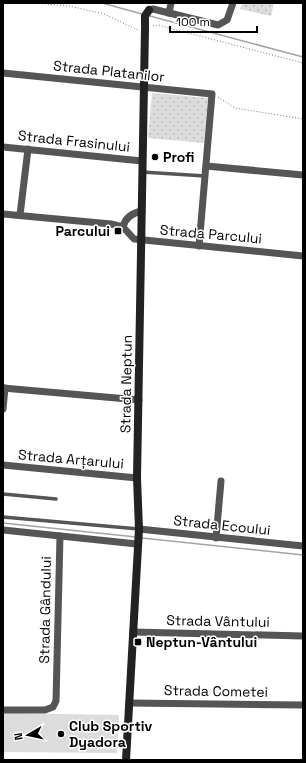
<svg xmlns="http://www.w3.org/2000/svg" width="306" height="763" font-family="'Space Grotesk',sans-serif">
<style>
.grass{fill:url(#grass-dots)}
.garden{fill:#dcdcdc}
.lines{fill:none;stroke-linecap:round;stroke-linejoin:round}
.stream{stroke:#a3a3a3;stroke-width:1.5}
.path{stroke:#777;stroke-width:1;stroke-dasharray:1 2;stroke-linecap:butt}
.lane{stroke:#555;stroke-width:3.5}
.street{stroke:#555;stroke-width:7}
.secondary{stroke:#222;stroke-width:8}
.poi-dot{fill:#000;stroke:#fff;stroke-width:1.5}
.labels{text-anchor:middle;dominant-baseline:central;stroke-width:3;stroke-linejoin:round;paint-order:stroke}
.street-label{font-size:14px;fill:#000;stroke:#fff}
.poi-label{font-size:14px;font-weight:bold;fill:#000;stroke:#fff;text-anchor:start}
</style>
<defs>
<pattern id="grass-dots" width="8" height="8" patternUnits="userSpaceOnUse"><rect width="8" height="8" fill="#dcdcdc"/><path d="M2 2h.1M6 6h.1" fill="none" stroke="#bbb" stroke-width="1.8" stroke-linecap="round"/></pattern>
</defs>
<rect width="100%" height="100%" fill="#fff"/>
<g class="grass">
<polygon points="242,3 274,3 271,16 240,9"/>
<polygon points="152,93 208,98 204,143 148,138"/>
</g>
<polygon class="garden" points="3,713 119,715 117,753 3,752"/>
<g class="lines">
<g class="stream">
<polyline points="102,3 142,14"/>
<polyline points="150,16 303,57"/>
<polyline points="3,523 136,537"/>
<polyline points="142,538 303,555"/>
</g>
<g class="path">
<polyline points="33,3 69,6 104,14 138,30"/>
<polyline points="153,26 158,25 303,63"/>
<polyline points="218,97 235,108 303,119"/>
</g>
<g class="lane">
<polyline points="142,172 205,176"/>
<polyline points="3,494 56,499"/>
<polyline points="3,517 139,529"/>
</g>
<g class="street">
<polyline points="149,10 153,9 218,25 227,20 233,3"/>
<polyline points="169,13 171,3"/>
<polyline points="3,73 212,94 199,246"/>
<polyline points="3,147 142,161"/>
<polyline points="206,166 303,175"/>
<path d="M142,211C132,213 125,218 123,227L134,239L303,256"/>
<polyline points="3,214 111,224 123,227"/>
<polyline points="20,215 28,149"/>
<polyline points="3,388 139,400"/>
<polyline points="3,409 5,388"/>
<polyline points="3,465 137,478"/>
<polyline points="139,529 303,546"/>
<polyline points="3,530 137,544"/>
<polyline points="216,538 221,481"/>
<polyline points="133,632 303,636"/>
<polyline points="129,703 303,705"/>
<polyline points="3,710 45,710 53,707 56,701 60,536"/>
</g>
<polyline class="secondary" points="126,760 139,529 137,478 145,28 145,16 149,10"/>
</g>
<g class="poi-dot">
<circle cx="155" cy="157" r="4"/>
<rect x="114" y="227" width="8" height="8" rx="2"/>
<rect x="134" y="638" width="8" height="8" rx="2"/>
<circle cx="61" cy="734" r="4"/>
</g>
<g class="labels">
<g class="street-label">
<text transform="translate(109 71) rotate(6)">Strada Platanilor</text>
<text transform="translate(74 141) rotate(6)">Strada Frasinului</text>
<text transform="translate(211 234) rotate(5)">Strada Parcului</text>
<text transform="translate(126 384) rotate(-89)">Strada Neptun</text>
<text transform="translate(71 459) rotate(5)">Strada Arțarului</text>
<text transform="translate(222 525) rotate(6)">Strada Ecoului</text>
<text transform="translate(45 610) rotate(-89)">Strada Gândului</text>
<text transform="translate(218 621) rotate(1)">Strada Vântului</text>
<text transform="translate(216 691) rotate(1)">Strada Cometei</text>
</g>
<g class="poi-label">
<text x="163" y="157">Profi</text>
<text x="110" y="231" text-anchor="end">Parcului</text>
<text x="146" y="642">Neptun-Vântului</text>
<text x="69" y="726">Club Sportiv<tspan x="69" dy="16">Dyadora</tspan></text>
</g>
</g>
<rect width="306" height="763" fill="none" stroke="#000000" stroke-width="8"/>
<g transform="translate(28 735) rotate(261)" stroke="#ffffff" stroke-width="3" paint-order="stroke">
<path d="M0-3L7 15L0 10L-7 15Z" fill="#000000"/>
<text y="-6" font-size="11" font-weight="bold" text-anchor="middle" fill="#000000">N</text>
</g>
<path d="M170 26v6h87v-6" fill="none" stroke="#000000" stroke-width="2"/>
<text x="176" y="26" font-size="12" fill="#000000" stroke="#ffffff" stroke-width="3" paint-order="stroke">100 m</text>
</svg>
